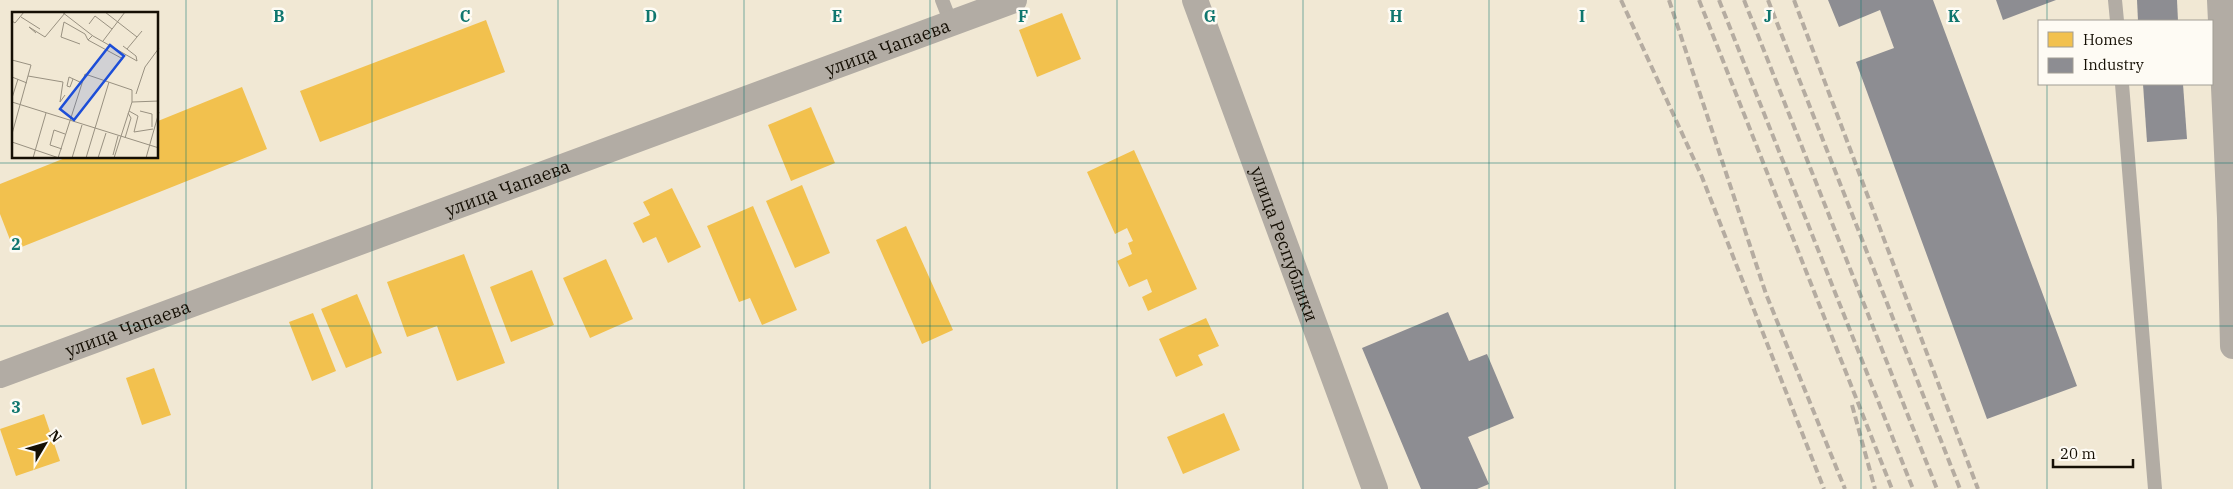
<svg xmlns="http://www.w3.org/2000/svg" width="2233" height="489" font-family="'IBM Plex Serif',serif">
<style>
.homes{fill:#f2c14e}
.industry{fill:#8d8d92}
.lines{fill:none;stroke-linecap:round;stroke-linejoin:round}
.lane{stroke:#b2aca4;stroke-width:14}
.street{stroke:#b2aca4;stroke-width:26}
.rail{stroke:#b5aca1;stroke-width:4;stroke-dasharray:8 4;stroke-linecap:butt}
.grid{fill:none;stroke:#0f766e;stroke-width:1;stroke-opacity:0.55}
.labels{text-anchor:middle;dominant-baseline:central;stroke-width:5;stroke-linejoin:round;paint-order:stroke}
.street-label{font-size:18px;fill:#150f04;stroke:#fefbf4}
.inset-road{fill:none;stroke:#999181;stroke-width:1}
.view{fill:#1d4ed8;fill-opacity:0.15;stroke:#1d4ed8;stroke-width:2.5}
.inset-edge{fill:none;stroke:#150f04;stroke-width:2.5}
.grid-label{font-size:16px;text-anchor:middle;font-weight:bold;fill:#0f766e;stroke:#fefbf4;stroke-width:5;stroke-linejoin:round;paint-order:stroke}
</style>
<rect width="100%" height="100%" fill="#f1e8d4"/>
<g class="homes">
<polygon points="1062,13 1081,59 1037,77 1019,30"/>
<polygon points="486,20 505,72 320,142 300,91"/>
<polygon points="242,87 267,149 14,250 0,214 0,184 65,158 158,158 158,121"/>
<polygon points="811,107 835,163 791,181 768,125"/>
<polygon points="1134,150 1197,289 1148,311 1142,297 1152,292 1147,279 1129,287 1117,261 1132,254 1128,243 1133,241 1127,228 1115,234 1087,172"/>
<polygon points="802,185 830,253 795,268 766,201"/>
<polygon points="672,188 701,247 668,263 656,237 643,243 633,223 650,215 643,202"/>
<polygon points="753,206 797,310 762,325 750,298 739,302 707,226"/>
<polygon points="906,226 953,330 922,344 876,240"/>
<polygon points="464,254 505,363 457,381 437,326 407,337 387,282"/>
<polygon points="606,259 633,319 590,338 563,278"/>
<polygon points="532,270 554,325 511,342 490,287"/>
<polygon points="357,294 382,353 346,368 321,309"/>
<polygon points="313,313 336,371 312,381 289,322"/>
<polygon points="1206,318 1219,346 1198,355 1203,365 1176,377 1159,339"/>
<polygon points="154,368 171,415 142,425 126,378"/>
<polygon points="1224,413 1240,450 1183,474 1167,437"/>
<polygon points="44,414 60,461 16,476 0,429"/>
</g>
<g class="industry">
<polygon points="1828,0 1933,0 2077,386 1987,419 1856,62 1894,48 1880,10 1839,27"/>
<polygon points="1996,0 2056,0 2003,20"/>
<polygon points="2137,0 2177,0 2178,21 2138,21"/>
<polygon points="2143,84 2183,84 2187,139 2147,142"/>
<polygon points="1448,312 1469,361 1487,354 1514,418 1468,437 1489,484 1477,489 1421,489 1362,348"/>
</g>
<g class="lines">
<g class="lane">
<polyline points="942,0 951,23"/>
<polyline points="2115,0 2117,21"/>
<polyline points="2122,84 2155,489"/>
</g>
<g class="street">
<path id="s1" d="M1195,0L1375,489"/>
<polyline points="2220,0 2230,218 2233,346"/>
<path id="s2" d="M0,375L1014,0"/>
</g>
<g class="rail">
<polyline points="1621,0 1702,177 1824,489"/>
<polyline points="1669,0 1766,294 1845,489"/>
<polyline points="1699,0 1892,489"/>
<polyline points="1719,0 1913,489"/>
<polyline points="1744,0 1937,489"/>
<polyline points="1768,0 1960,489"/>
<polyline points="1794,0 1978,489"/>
<polyline points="1852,405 1875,489"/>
</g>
</g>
<path class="grid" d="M186,0V489M372,0V489M558,0V489M744,0V489M930,0V489M1117,0V489M1303,0V489M1489,0V489M1675,0V489M1861,0V489M2047,0V21M2047,84V489M0,163H2233M0,326H2233"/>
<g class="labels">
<g class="street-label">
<text stroke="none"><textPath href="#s2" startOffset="946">улица Чапаева</textPath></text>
<text stroke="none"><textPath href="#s2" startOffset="541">улица Чапаева</textPath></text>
<text stroke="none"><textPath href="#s1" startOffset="260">улица Республики</textPath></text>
<text stroke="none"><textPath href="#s2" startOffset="136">улица Чапаева</textPath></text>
</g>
</g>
<g transform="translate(12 12)">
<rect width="146" height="146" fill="#f1e8d4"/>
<path class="inset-road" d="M50,0L81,24L125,49L124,44L111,34M93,0L125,25M9,5L28,17M0,9L3,11L12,0M77,12L83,4L100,17M24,21L17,15L33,25L53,1M76,28L111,47M91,29L113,0M68,32L49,25L52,10L73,22L76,28L80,24M115,37L130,19M0,48L19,53L0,122M16,64L51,70L48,90L53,83M0,65L15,71M61,67L58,75L55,74L57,65L70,71M124,82L133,55L147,36M0,86L6,67M0,90L147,136M117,99L126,104L122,120L141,117M128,99L140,102V115M113,126L119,106L116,101M0,130L47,146M50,137L38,133L42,118L53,122M101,143L106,124M21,146L34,101M46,146L73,62L120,78V90L147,89M60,146L70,113M74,146L97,70M86,146L94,121M102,146L120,90M134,146L147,100"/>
<path class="view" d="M98,33L112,44L62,108L48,97Z"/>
<rect width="146" height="146" class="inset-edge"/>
</g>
<g class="grid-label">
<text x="279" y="22">B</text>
<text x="465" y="22">C</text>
<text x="651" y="22">D</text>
<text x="837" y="22">E</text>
<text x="1023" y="22">F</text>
<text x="1210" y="22">G</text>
<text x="1396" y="22">H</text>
<text x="1582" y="22">I</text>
<text x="1768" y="22">J</text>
<text x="1954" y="22">K</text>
<text x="16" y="250">2</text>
<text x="16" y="413">3</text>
</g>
<rect x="2038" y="20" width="175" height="65" fill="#fefbf4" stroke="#a19d94"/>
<rect x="2048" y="32" width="25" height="15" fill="#f2c14e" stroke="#a19d94"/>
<text x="2083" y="45" font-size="15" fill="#150f04">Homes</text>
<rect x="2048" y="58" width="25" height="15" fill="#8d8d92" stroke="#a19d94"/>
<text x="2083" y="70" font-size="15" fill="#150f04">Industry</text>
<g transform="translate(45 444) rotate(52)" stroke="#fefbf4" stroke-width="4" paint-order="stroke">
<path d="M0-4L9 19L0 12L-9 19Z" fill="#150f04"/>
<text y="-8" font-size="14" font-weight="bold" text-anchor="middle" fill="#150f04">N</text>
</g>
<path d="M2053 459v8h80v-8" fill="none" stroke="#150f04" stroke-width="2.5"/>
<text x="2060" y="459" font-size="15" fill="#150f04" stroke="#fefbf4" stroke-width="4" paint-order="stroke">20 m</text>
</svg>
